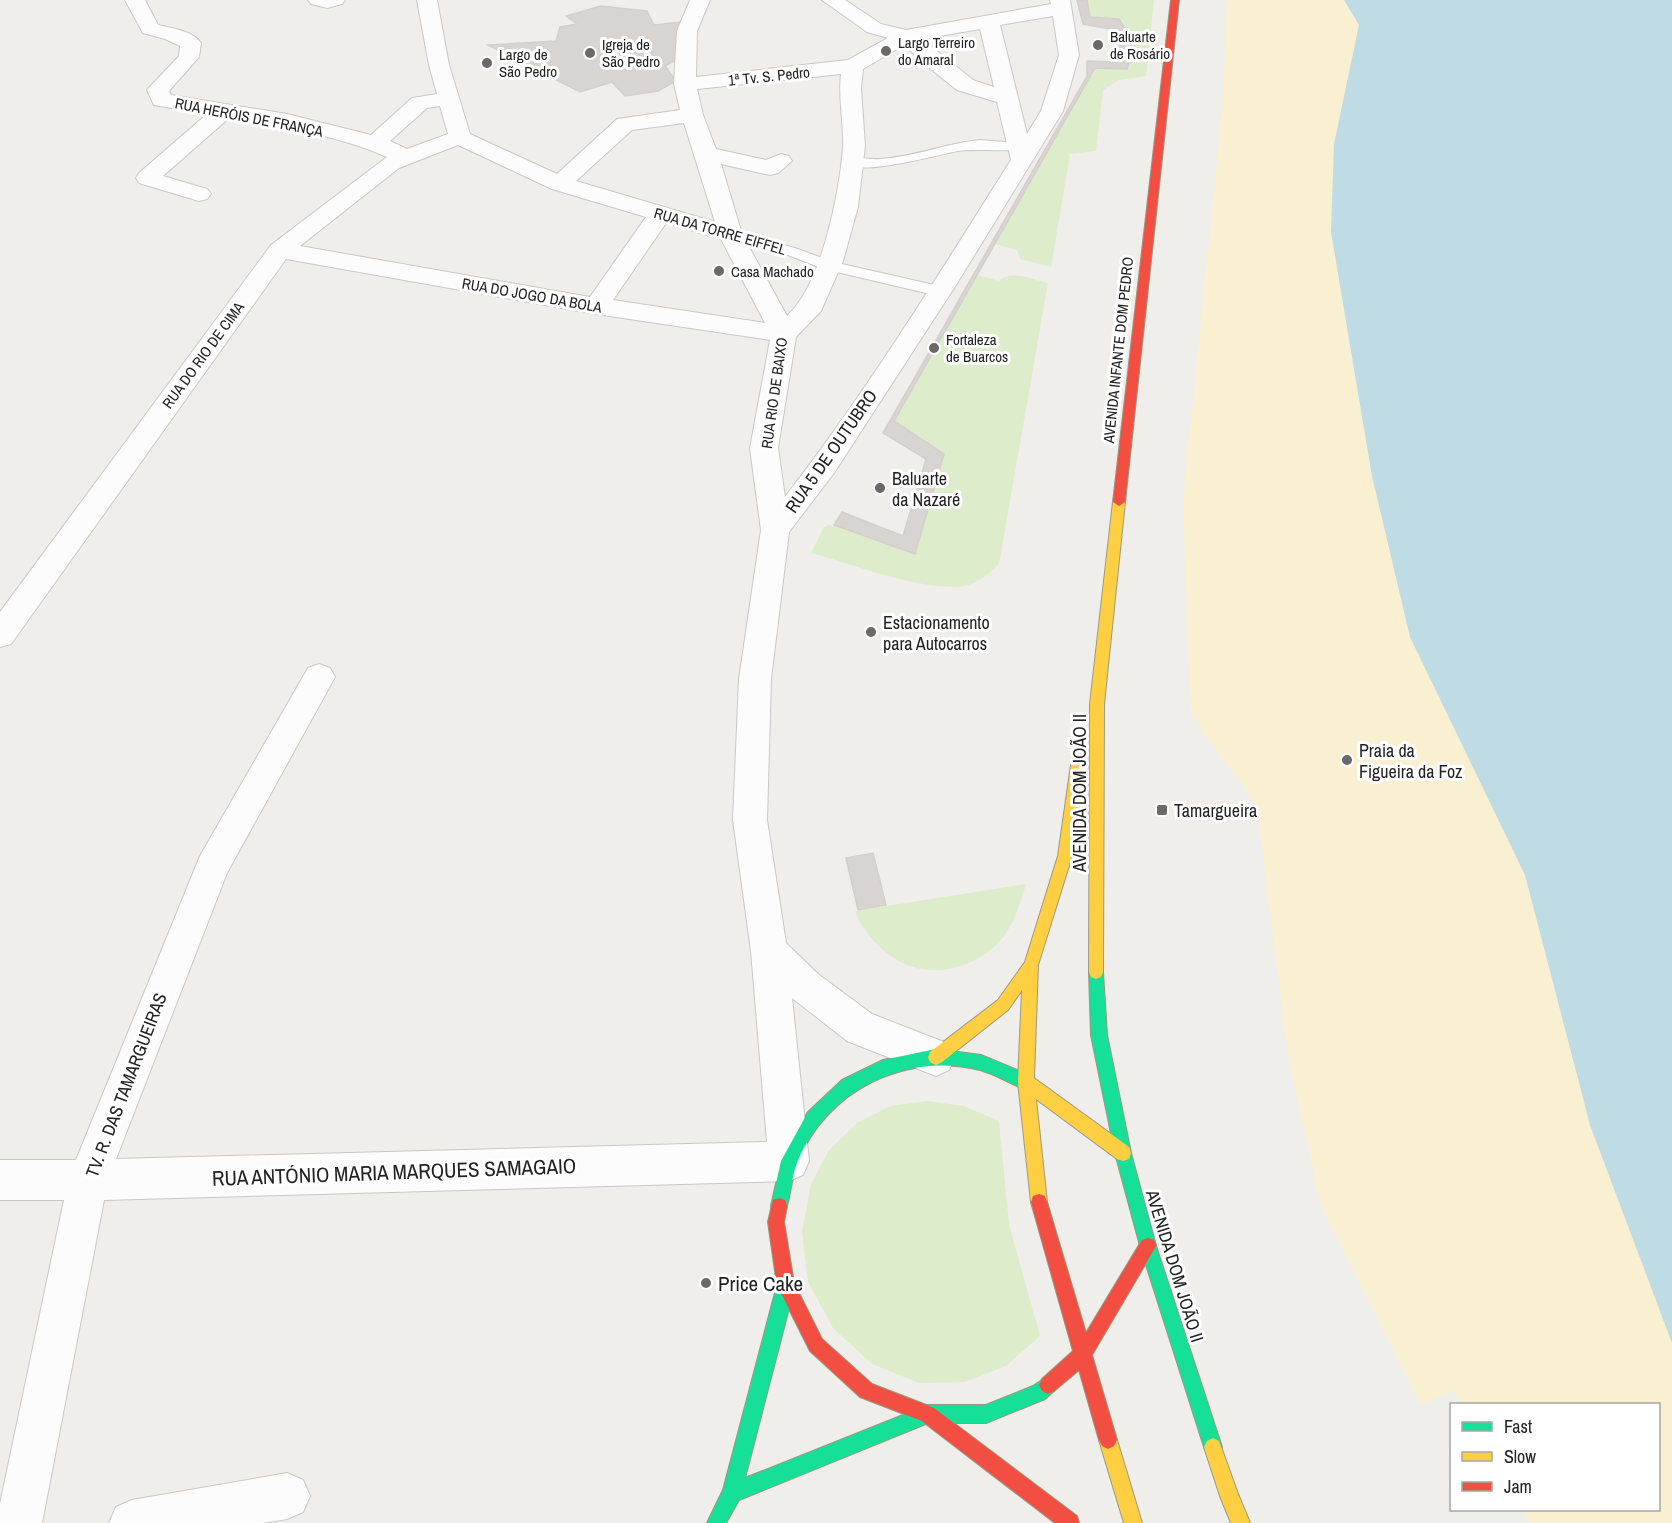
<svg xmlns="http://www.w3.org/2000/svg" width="1672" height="1523" font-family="'Archivo Narrow',sans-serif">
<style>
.grass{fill:#ddeccb}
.sand{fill:#f8f0d0}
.water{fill:#bfdbe3}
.building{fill:#d7d4d2;stroke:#d3d0cc;stroke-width:1.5}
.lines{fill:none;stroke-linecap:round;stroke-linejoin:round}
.lane-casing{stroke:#c9c8c7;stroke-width:2}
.street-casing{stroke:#c9c8c7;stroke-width:2}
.fast-casing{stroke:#999a82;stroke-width:2}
.slow-casing{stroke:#999a82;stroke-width:2}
.jam-casing{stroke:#999a82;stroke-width:2}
.lane{fill:#fdfcfc;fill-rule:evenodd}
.street{fill:#fdfcfc;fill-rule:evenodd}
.fast{fill:#16e098;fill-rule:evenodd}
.slow{fill:#ffcf43;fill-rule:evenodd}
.jam{fill:#f24e42;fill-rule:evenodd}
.poi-dot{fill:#6a6968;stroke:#fff;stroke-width:2}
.labels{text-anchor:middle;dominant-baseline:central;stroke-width:6;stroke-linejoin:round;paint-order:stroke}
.far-poi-label{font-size:15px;fill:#222;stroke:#fff;text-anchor:start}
.far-street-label{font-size:15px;fill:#222;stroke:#fff}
.street-label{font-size:18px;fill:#222;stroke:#fff}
.poi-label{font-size:18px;fill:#222;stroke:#fff;text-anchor:start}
.near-street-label{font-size:21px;fill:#222;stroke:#fff}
.near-poi-label{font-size:21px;fill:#222;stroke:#fff;text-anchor:start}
</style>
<rect width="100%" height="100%" fill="#f0eeeb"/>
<g class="grass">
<polygon points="1087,0 1154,0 1146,76 1119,80 1103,90 1096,151 1070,154 1051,267 1020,259 1017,250 995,244 1095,68 1127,69 1135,46 1119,20 1090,17"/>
<path d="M978,275L999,281C1011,269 1033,280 1048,283L999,564C989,573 978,584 964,586C924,592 852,564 811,553L824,527L829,525L916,553L944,454L894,421Z"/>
<path d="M1026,884C1021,901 1015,921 1004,936C985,962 945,977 913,967C888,960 863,934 855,911Z"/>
<polygon points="927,1101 964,1106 999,1121 1009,1224 1040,1336 1006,1366 965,1382 919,1383 872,1364 833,1328 808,1282 802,1232 811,1184 829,1150 857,1123 890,1106"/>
</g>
<polygon class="sand" points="1227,0 1344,0 1359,25 1334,144 1348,338 1372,476 1410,637 1525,875 1590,1125 1672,1343 1672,1523 1530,1523 1522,1510 1658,1510 1658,1404 1462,1404 1453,1390 1421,1405 1321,1206 1288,1054 1257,806 1191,714 1183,500 1223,103"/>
<polygon class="water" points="1344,0 1672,0 1672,1343 1590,1125 1525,875 1410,637 1372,476 1331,232 1334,144 1359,25"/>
<g class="building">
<polygon points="1077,0 1087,0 1090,17 1119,19 1135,46 1127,69 1095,68 894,421 944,454 915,554 834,525 842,512 903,536 926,459 883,433 1087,76 1087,61 1114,62 1117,42 1110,29 1083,24"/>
<polygon points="601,6 647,11 654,25 681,22 676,60 665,66 676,81 658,91 625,96 612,82 580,92 488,45 556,41 560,27 577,24 566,16"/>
<polygon points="873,853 886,905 858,910 846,858"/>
</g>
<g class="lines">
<g class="lane-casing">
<g id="lane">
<path d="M980,140L1019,143L1026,147C1019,153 972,148 958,151C936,155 859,177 844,163C852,155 870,160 881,159C914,157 947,143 980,140Z"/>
<polygon points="730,230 798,249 833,262 939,286 946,291 939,296 824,269 788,255 725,237 723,234"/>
</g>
</g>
<g class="street-casing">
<g id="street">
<path d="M125,0H145L158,25C172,28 193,31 201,43L199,57L169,91L171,95L287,114L371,135L412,98L437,94L429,65L417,0H437L449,65L470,134L557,174L617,119L680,110L674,84L677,31L690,0H710L697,31L696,77L848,60L888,38L867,32L822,0H845L881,24L906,30L1051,4L1050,0H1070L1079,55L1063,111L956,285L834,473L789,532L771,679L767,820L786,943L818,974L872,1014L949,1044L955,1057L949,1070L936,1076L847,1041L792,998L809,1161L803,1175L789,1181L104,1200L42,1523H0V1504L64,1200H0V1160H76L200,856L308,668L319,664L330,668L335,677L227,873L116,1159L767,1142L751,951L733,820L739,679L761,530L750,448L770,340L596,314L286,259L11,644L0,647V612L271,245L387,157C338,135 282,127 229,118L163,176L207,189L211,194L207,199L199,201L139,183L136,178L139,173L207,114L154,105L147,90L179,56L180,46L165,39L143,33ZM1053,16L1059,55L1041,111L1027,134L1000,25ZM980,29L994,87L973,80L922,39ZM904,45L932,70L957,90L997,102L1011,160C939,274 868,390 785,497L778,448L796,337L821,311L843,261L858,207L865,146L861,88L863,69ZM841,74C838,98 844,123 843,148C839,194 822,284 787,316L742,234L721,164L770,175L778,173L792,161L789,156L781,154L766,160L716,149L703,115L697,89ZM440,106L448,134L407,149L390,141L427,108ZM684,123L715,222L576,181L632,130ZM458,145L552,189L646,217L590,297L300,246L399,168ZM666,223L721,239L765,323L613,300Z"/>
<polygon points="308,0 345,0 342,4 327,8 311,4"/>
<polygon points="287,1473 303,1480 310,1496 303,1512 287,1519 263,1523 109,1523 116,1507 132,1500"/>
</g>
</g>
<g class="fast-casing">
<g id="fast">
<polygon points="1096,965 1101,967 1103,972 1107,1035 1131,1153 1156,1246 1222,1447 1219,1453 1213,1456 1207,1453 1204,1447 1140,1246 1115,1153 1091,1035 1089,972 1091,967"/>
<path d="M936,1049L981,1055L1032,1076L1034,1082L1032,1088L1026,1090C1011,1084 995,1074 980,1070C904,1052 827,1090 797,1163C791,1178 791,1196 785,1212L779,1214L773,1212L771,1206L781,1161L808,1112L842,1080L883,1060Z"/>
<polygon points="786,1276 792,1279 795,1285 745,1478 928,1405 986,1405 1033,1386 1048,1376 1054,1379 1057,1385 1054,1391 1045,1399 986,1423 928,1423 739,1500 726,1523 707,1523 723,1490 777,1285 780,1279"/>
</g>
</g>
<g class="slow-casing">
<g id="slow">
<polygon points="1119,498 1125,502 1104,704 1103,972 1101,977 1096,979 1091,977 1089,972 1090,704 1113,502"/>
<polygon points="1080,745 1085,747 1087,751 1072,856 1038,965 1034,1078 1129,1147 1131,1153 1129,1159 1123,1161 1117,1159 1036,1099 1047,1202 1045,1208 1039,1210 1033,1208 1031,1202 1018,1082 1022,990 1008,1010 942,1062 936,1065 930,1062 928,1057 930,1052 998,1000 1025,962 1058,856 1073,751 1075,747"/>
<polygon points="1108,1431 1114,1434 1117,1440 1142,1523 1124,1523 1099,1440 1102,1434"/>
<polygon points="1213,1438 1219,1441 1238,1494 1250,1523 1231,1523 1220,1496 1204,1447 1207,1441"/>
</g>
</g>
<g class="jam-casing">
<g id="jam">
<polygon points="1171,0 1179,0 1125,502 1119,506 1113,502"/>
<polygon points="1039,1194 1045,1196 1047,1202 1086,1333 1142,1240 1148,1238 1154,1240 1156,1246 1092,1355 1117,1440 1114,1446 1108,1449 1102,1446 1099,1440 1079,1370 1054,1391 1048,1394 1042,1391 1039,1385 1042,1379 1073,1351 1031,1202 1033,1196"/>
<polygon points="779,1198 785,1200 787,1206 784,1222 794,1283 822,1339 872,1384 934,1408 1077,1516 1079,1523 1055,1523 922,1421 860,1397 810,1351 777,1285 768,1222 773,1200"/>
</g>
</g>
<use href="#lane" class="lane"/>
<use href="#street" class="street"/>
<use href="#fast" class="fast"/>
<use href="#slow" class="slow"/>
<use href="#jam" class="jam"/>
</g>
<g class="poi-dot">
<circle cx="1098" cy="45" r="6"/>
<circle cx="886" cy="51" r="6"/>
<circle cx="590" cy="53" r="6"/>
<circle cx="487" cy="63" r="6"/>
<circle cx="719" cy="271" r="6"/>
<circle cx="934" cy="348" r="6"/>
<circle cx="880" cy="488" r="6"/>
<circle cx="871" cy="632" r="6"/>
<circle cx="1347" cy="760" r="6"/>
<rect x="1156" y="804" width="12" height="12" rx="3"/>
<circle cx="706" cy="1283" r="6"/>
</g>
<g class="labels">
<g class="far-poi-label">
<text x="1110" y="36">Baluarte<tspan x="1110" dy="17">de Rosário</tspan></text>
<text x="898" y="42">Largo Terreiro<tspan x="898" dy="17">do Amaral</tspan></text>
<text x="602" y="44">Igreja de<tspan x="602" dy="17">São Pedro</tspan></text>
<text x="499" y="54">Largo de<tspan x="499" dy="17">São Pedro</tspan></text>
<text x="731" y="271">Casa Machado</text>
<text x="946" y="339">Fortaleza<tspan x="946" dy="17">de Buarcos</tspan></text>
</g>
<g class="far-street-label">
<text transform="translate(769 76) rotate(-6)">1ª Tv. S. Pedro</text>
<text transform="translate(249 117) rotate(11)">RUA HERÓIS DE FRANÇA</text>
<text transform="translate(720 231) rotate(16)">RUA DA TORRE EIFFEL</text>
<text transform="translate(532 295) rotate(10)">RUA DO JOGO DA BOLA</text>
<text transform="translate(1118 350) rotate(-84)">AVENIDA INFANTE DOM PEDRO</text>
<text transform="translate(203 355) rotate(-54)">RUA DO RIO DE CIMA</text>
<text transform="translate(774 393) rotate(-82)">RUA RIO DE BAIXO</text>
</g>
<g class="street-label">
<text transform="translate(831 451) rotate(-55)">RUA 5 DE OUTUBRO</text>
<text transform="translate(1079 793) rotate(-90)">AVENIDA DOM JOÃO II</text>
<text transform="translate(126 1085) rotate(-69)">TV. R. DAS TAMARGUEIRAS</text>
<text transform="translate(1175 1266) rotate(73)">AVENIDA DOM JOÃO II</text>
</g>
<g class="poi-label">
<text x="892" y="478">Baluarte<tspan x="892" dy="21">da Nazaré</tspan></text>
<text x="883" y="622">Estacionamento<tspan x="883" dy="21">para Autocarros</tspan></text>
<text x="1359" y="750">Praia da<tspan x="1359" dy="21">Figueira da Foz</tspan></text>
<text x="1174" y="810">Tamargueira</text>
</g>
<g class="near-street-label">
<text transform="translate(394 1172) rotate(-2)">RUA ANTÓNIO MARIA MARQUES SAMAGAIO</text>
</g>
<g class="near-poi-label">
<text x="718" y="1283">Price Cake</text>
</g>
</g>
<rect x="1450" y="1403" width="210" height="108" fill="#ffffff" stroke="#a7a7a7" stroke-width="1.5"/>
<rect x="1462" y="1422" width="30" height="9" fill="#16e098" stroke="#a7a7a7" stroke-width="1.5"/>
<text x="1504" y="1433" font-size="18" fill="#222222">Fast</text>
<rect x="1462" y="1452" width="30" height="9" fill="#ffcf43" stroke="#a7a7a7" stroke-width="1.5"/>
<text x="1504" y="1463" font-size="18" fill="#222222">Slow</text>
<rect x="1462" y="1482" width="30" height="9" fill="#f24e42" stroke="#a7a7a7" stroke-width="1.5"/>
<text x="1504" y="1493" font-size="18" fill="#222222">Jam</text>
</svg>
